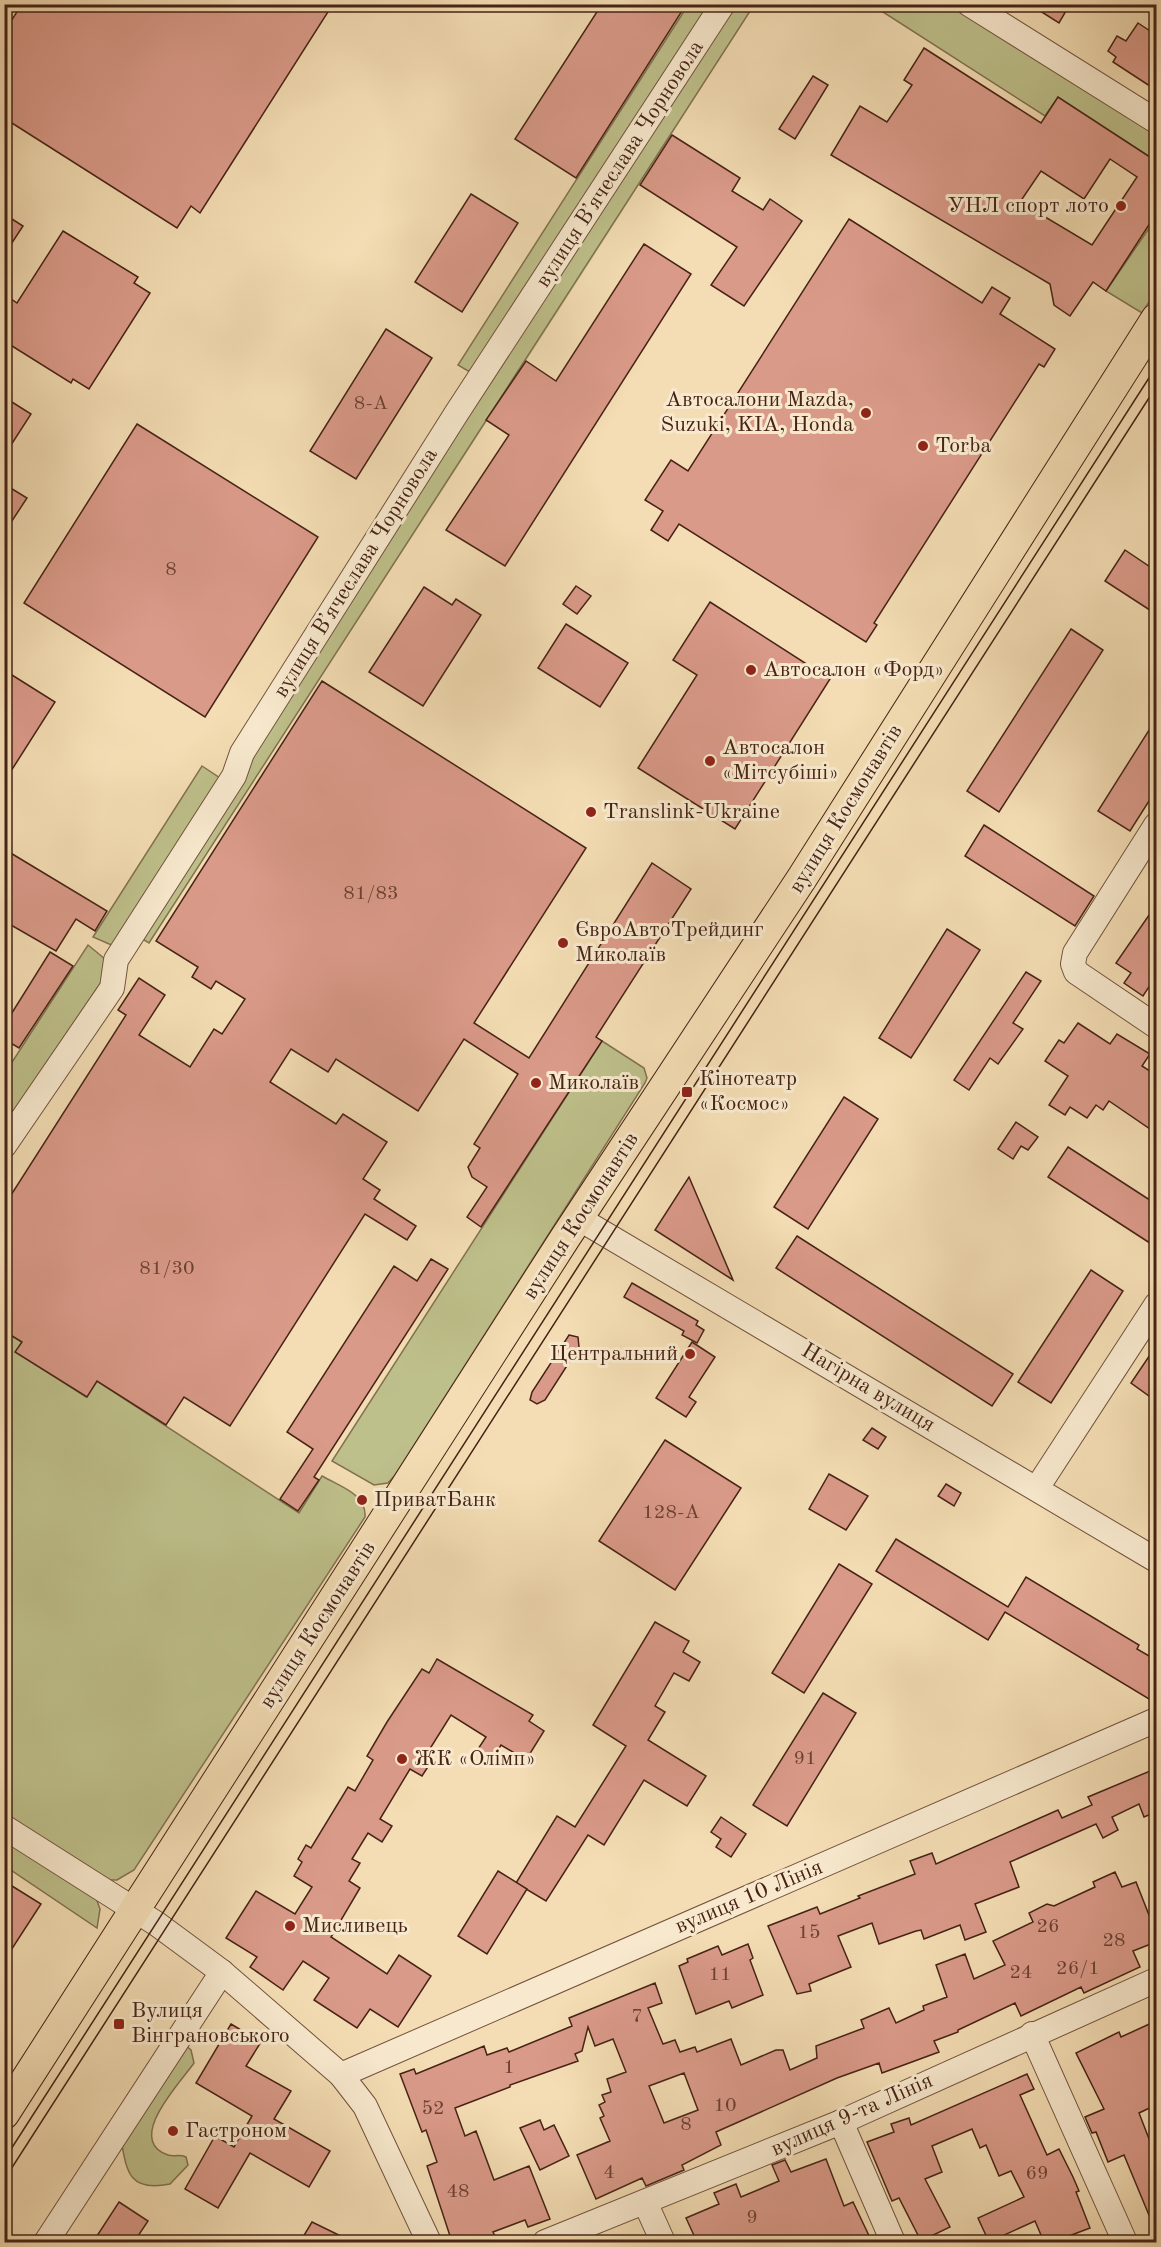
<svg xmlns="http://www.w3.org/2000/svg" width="1161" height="2247" font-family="'Old Standard TT',serif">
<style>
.green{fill:#bec08b;stroke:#827250;stroke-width:1.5}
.building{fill:#da9a89;stroke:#462315;stroke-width:1.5;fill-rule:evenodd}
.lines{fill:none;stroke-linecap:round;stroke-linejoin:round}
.minor-casing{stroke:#72523d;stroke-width:26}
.major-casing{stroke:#462315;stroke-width:32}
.minor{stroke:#f8e9ce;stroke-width:24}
.major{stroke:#f4ddb4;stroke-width:30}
.tram{stroke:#462315;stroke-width:1.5}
.poi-dot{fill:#8f2418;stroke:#f8e9ce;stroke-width:2}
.labels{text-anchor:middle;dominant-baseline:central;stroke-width:6;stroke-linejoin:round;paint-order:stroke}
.number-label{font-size:20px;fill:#6b4132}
.street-label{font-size:22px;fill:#462315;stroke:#f8e9ce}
.poi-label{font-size:22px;fill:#462315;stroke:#f8e9ce;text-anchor:start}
</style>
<rect width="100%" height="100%" fill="#f4ddb4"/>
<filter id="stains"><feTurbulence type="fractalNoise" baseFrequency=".00333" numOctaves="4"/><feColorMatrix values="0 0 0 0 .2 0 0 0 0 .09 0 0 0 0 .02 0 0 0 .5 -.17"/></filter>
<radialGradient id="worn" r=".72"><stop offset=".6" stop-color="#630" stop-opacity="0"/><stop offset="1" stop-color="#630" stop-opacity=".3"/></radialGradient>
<g class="green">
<polygon points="688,5 711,5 474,369 468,371 458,365"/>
<path d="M731,5H754C555,319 351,630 149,943L144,940L142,936L251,756Z"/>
<polygon points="872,5 954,5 1156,134 1156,161 1058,97 1045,116"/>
<polygon points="1156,218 1156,291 1142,313 1106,291"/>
<polygon points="202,766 220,778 116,947 93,937"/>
<polygon points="88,945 105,959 106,975 5,1124 5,1073"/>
<polygon points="602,1041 644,1068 647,1078 645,1083 395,1475 388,1483 374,1485 332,1461"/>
<path d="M4,1331L22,1342L16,1352L86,1397L97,1381L299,1513L322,1476C339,1486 367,1494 365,1517L134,1870L117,1880H105L5,1817Z"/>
<polygon points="4,1834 96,1898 100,1909 97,1928 5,1866"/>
<path d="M185,2045L191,2050L194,2063C181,2082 124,2140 168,2155C173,2157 180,2154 186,2157L188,2165L170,2184C130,2192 127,2174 121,2140Z"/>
</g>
<g class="building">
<polygon points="22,4 333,4 200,213 191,206 177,228 4,118 4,32"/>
<polygon points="602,4 672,4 682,11 576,178 515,139"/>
<polygon points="1029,4 1070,4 1059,23"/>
<polygon points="1138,23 1156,35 1156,90 1113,62 1116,57 1108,51 1117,36 1126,41"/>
<path d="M924,48L1041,123L1058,97L1156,161V214L1106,291L1093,282L1070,316L1054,305L1050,284L831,155L860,106L887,122L912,85L904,80ZM1110,159L1137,177L1092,245L1020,202L1041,171L1084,199Z"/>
<polygon points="813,76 828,85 795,139 779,129"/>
<polygon points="672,135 740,178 732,191 763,210 770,199 802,221 744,306 711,285 737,247 640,185"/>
<polygon points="471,194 518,223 462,312 415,282"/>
<polygon points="4,214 23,226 4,255"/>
<polygon points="849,219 982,303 992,287 1010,298 1000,314 1055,349 1044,367 1039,364 874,623 877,625 866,642 679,524 668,541 651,530 663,511 645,500 671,460 688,471"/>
<polygon points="63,231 138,277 134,283 150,293 89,389 73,379 71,383 4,341 4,294 17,303"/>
<polygon points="644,244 691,274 505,566 446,530 509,435 486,420 526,361 556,381"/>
<polygon points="386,329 432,358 356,479 310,451"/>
<polygon points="4,397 31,414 4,456"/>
<polygon points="137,424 318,537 205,717 24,603"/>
<polygon points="4,484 27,498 4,533"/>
<polygon points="1125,550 1156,571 1156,614 1105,581"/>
<polygon points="576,586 591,596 577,614 563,604"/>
<polygon points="424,587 452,605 456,599 481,615 423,706 369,672"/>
<polygon points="710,602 830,679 735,829 638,768 697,675 673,660"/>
<polygon points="566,624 628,663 600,707 538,668"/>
<polygon points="1071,629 1103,650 999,812 967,791"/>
<polygon points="4,670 55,702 4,782"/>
<polygon points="322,681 586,848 474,1023 529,1058 652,863 691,889 596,1037 602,1041 481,1227 467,1217 487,1187 472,1177 468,1167 480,1148 474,1144 518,1074 464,1039 418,1111 336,1059 328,1072 291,1049 270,1082 336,1124 343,1114 387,1142 363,1179 380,1190 374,1199 416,1226 407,1240 365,1214 230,1426 184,1397 166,1425 97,1381 87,1397 15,1352 22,1342 4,1331 4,1206 126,1015 118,1010 139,978 165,995 139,1035 190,1067 214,1029 222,1034 245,999 216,981 211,989 192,977 198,967 156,941"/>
<polygon points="1156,719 1156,790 1130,831 1098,811"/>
<polygon points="984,825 1094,896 1075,926 965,856"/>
<polygon points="4,849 107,911 95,931 76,919 56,951 4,921"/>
<polygon points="1156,905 1156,976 1143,996 1124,983 1131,973 1116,963"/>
<polygon points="947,929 980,950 911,1058 879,1038"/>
<polygon points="50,952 73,966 19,1048 4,1039 4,1013 10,1016"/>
<polygon points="1026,972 1041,981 1013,1023 1023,1029 998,1064 990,1058 969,1090 954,1080"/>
<polygon points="1078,1023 1110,1044 1117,1034 1150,1054 1142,1066 1156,1075 1156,1133 1109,1101 1103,1110 1096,1105 1087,1118 1070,1107 1065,1115 1049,1105 1068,1076 1045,1061 1059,1040 1064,1043"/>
<polygon points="844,1097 878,1119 808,1229 774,1207"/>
<polygon points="1016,1122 1038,1137 1028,1150 1021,1146 1013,1159 998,1149"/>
<polygon points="1068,1147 1156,1204 1156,1247 1048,1177"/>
<polygon points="689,1177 733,1280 655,1230"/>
<polygon points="797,1236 1013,1374 992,1406 776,1268"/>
<polygon points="431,1259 448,1269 314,1477 319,1480 298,1511 280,1499 313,1449 287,1432 394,1266 417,1281"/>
<polygon points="1091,1270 1123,1291 1051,1403 1018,1382"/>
<polygon points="632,1283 698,1321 696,1325 704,1330 697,1343 682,1335 684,1331 624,1297"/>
<polygon points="569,1335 578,1337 579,1347 545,1400 537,1404 530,1400 532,1392"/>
<polygon points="692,1342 715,1357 689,1397 696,1402 686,1417 656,1398"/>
<polygon points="1156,1346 1156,1401 1131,1383"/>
<polygon points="872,1428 886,1437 878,1449 863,1440"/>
<polygon points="665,1440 741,1488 675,1590 599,1541"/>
<polygon points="829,1474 868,1496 846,1530 809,1509"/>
<polygon points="946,1484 961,1493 954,1506 938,1496"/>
<polygon points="896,1539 1008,1607 1026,1577 1139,1645 1137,1649 1156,1660 1156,1687 1149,1699 1005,1612 988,1640 876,1571"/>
<polygon points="839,1564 872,1584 804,1693 772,1673"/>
<polygon points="655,1622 689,1641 683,1652 700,1662 689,1681 674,1673 655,1706 665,1712 648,1740 706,1776 687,1806 644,1780 604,1845 588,1835 546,1901 516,1883 557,1816 575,1827 626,1746 593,1725"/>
<polygon points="437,1659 533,1715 529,1721 544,1731 526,1760 501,1745 493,1758 478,1749 486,1737 451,1715 426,1755 433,1759 422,1776 410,1769 380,1819 392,1826 382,1842 368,1833 352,1859 360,1863 349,1881 360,1888 331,1937 387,1974 399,1955 431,1976 398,2027 370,2009 357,2028 314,2000 329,1978 303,1961 283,1990 250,1967 257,1957 226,1938 256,1891 295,1914 312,1887 294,1876 302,1862 298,1859 306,1845 311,1848 348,1787 355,1791 373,1760 367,1756 387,1722 422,1669 429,1673"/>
<polygon points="823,1693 856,1713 787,1826 753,1805"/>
<polygon points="1150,1771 1151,1775 1156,1772 1156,1812 1144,1817 1139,1804 1112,1817 1118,1830 1103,1838 1096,1824 1010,1862 1019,1887 975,1904 986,1932 965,1940 960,1925 924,1939 921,1930 916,1931 879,1944 872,1923 838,1936 851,1967 809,1984 811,1991 797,1994 768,1926 817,1907 820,1914 860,1898 858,1896 915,1874 910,1861 932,1853 936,1864 1058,1810 1062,1818 1092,1805 1088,1797"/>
<polygon points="721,1817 746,1834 731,1857 716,1847 721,1839 711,1832"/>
<polygon points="498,1871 527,1889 487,1954 458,1936"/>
<path d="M1115,1872L1122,1887L1136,1882L1149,1915L1156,1912V1942L1133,1951L1140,1967L1084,1993L1081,1987L1021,2016L1015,2003L958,2030V2032L934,2041L939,2052L882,2073L879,2063L837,2078L716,2132L721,2145L682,2165L684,2170L646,2186L642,2178L596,2199L577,2155L610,2141L600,2118L604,2116L599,2105L605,2102L602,2095L611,2092L607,2079L626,2072L613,2039L595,2046L588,2027L582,2051L575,2054L578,2061L510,2085V2087L455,2108L465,2136L476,2131L494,2180L529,2166L550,2219L528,2227L525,2220L493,2232L498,2242H452L427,2166L437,2162L426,2130L422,2132L400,2074L414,2069L416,2074L484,2046L487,2055L507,2048L509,2052L572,2026L569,2018L655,1983L662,2003L648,2008L663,2044L675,2040L680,2052L695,2047L697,2052L731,2039L741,2065L776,2050H783L790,2070L817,2058L816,2046L864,2028L861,2020L889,2008L896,2023L924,2010L923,2006L947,1997L936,1965L965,1954L974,1979L1005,1965L993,1941L1033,1922L1029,1913L1047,1904L1054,1906L1095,1887L1093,1882ZM684,2073L698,2110L664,2123L649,2086Z"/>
<polygon points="4,1881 41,1904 4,1961"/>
<polygon points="748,1944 753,1958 750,1960 763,1995 732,2008 729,2001 696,2014 679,1966 688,1962 687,1959 718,1946 722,1955"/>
<polygon points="1156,2021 1156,2105 1139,2113 1156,2157 1156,2232 1124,2155 1108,2162 1096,2132 1092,2133 1085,2117 1104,2109 1076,2053 1119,2032 1121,2037"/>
<polygon points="231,2024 261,2042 246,2066 291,2091 274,2119 330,2151 309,2187 250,2153 218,2208 185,2189 215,2136 234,2147 252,2116 196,2083"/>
<polygon points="1027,2074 1034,2089 1020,2095 1047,2155 1059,2149 1073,2177 1079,2191 1076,2192 1090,2228 1053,2242 1044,2242 1035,2221 989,2242 978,2218 1024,2197 1011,2171 999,2176 986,2145 980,2148 972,2129 932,2146 942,2172 925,2179 950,2227 921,2241 899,2198 892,2201 867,2142 894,2132 891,2124 909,2118 911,2125"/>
<polygon points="540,2120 544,2130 554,2125 569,2156 540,2170 520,2128"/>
<polygon points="826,2159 844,2206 853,2202 872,2242 697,2242 686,2218 719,2204 714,2193 736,2184 741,2197 779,2181 772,2165 785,2160 791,2172"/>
<polygon points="119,2202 148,2221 134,2242 93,2242"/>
<polygon points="312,2222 353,2242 300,2242"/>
</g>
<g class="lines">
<g class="minor-casing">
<g id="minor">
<polyline points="969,4 1156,121"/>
<polyline points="1156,825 1075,953 1073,964 1076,972 1156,1026"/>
<polyline points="4,1146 112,988 116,960 234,776 242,753 456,414 723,4"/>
<polyline points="578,1218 1156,1560"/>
<polyline points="1037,1488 1156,1305"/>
<polyline points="4,1827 157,1924 222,1972 341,2075 365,2106 429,2242"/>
<polyline points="1032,2034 1125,2242"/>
<polyline points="341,2075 1156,1720"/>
<polyline points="841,2122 893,2242"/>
<polyline points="645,2202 663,2242"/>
<polyline points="46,2242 222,1972"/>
<polyline points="545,2242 841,2122 1156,1980"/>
</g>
</g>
<g class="major-casing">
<polyline id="major" points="4,2114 565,1238 802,878 1156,319"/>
</g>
<use href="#minor" class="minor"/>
<use href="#major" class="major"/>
<g class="tram">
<polyline points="4,2160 1156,367"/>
<polyline points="4,2180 1156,387"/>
</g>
</g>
<g class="poi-dot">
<circle cx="1121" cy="206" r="6"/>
<circle cx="866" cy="413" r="6"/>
<circle cx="923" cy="446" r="6"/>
<circle cx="751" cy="670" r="6"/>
<circle cx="710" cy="761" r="6"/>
<circle cx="591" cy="812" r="6"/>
<circle cx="563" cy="943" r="6"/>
<circle cx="536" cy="1083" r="6"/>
<rect x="681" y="1086" width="12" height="12" rx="3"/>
<circle cx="690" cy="1354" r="6"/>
<circle cx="362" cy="1500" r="6"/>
<circle cx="402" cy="1759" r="6"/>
<circle cx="290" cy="1926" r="6"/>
<rect x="113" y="2018" width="12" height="12" rx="3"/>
<circle cx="173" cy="2131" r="6"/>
</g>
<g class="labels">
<g class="number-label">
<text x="371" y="404">8-А</text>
<text x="171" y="570">8</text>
<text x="371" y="894">81/83</text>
<text x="167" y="1269">81/30</text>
<text x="671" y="1513">128-А</text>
<text x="805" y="1759">91</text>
<text x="1048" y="1927">26</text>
<text x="809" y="1933">15</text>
<text x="1114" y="1941">28</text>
<text x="1078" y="1969">26/1</text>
<text x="1021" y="1973">24</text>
<text x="720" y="1975">11</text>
<text x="637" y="2017">7</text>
<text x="509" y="2068">1</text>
<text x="725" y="2106">10</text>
<text x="433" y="2109">52</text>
<text x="686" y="2125">8</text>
<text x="609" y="2173">4</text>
<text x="1037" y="2174">69</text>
<text x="458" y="2192">48</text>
<text x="752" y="2218">9</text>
</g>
<g class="street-label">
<text transform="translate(620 164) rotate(-57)">вулиця Вʼячеслава Чорновола</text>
<text transform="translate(356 573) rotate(-58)">вулиця Вʼячеслава Чорновола</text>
<text transform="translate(846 809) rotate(-58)">вулиця Космонавтів</text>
<text transform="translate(581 1216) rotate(-57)">вулиця Космонавтів</text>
<text transform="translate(868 1388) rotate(31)">Нагірна вулиця</text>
<text transform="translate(318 1625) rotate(-57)">вулиця Космонавтів</text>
<text transform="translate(749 1897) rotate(-23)">вулиця 10 Лінія</text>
<text transform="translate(852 2115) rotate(-24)">вулиця 9-та Лінія</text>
</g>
<g class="poi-label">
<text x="1109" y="206" text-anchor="end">УНЛ спорт лото</text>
<text x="854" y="400" text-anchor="end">Автосалони Mazda,<tspan x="854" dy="25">Suzuki, KIA, Honda</tspan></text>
<text x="935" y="446">Torba</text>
<text x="763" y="670">Автосалон «Форд»</text>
<text x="722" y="748">Автосалон<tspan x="722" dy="25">«Мітсубіші»</tspan></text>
<text x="603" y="812">Translink-Ukraine</text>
<text x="575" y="930">ЄвроАвтоТрейдинг<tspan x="575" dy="25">Миколаїв</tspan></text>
<text x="699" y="1079">Кінотеатр<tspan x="699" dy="25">«Космос»</tspan></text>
<text x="548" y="1083">Миколаїв</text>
<text x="678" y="1354" text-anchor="end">Центральний</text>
<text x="374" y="1500">ПриватБанк</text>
<text x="414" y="1759">ЖК «Олімп»</text>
<text x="302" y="1926">Мисливець</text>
<text x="131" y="2011">Вулиця<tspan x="131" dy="25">Вінграновського</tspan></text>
<text x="185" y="2131">Гастроном</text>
</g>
</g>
<rect width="1161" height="2247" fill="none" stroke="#f4ddb4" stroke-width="24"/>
<rect x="6" y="6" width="1149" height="2235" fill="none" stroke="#462315" stroke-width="3"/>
<rect x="12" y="12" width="1137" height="2223" fill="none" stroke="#462315" stroke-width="1.5"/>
<rect width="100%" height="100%" filter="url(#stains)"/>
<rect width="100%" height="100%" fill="url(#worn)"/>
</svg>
